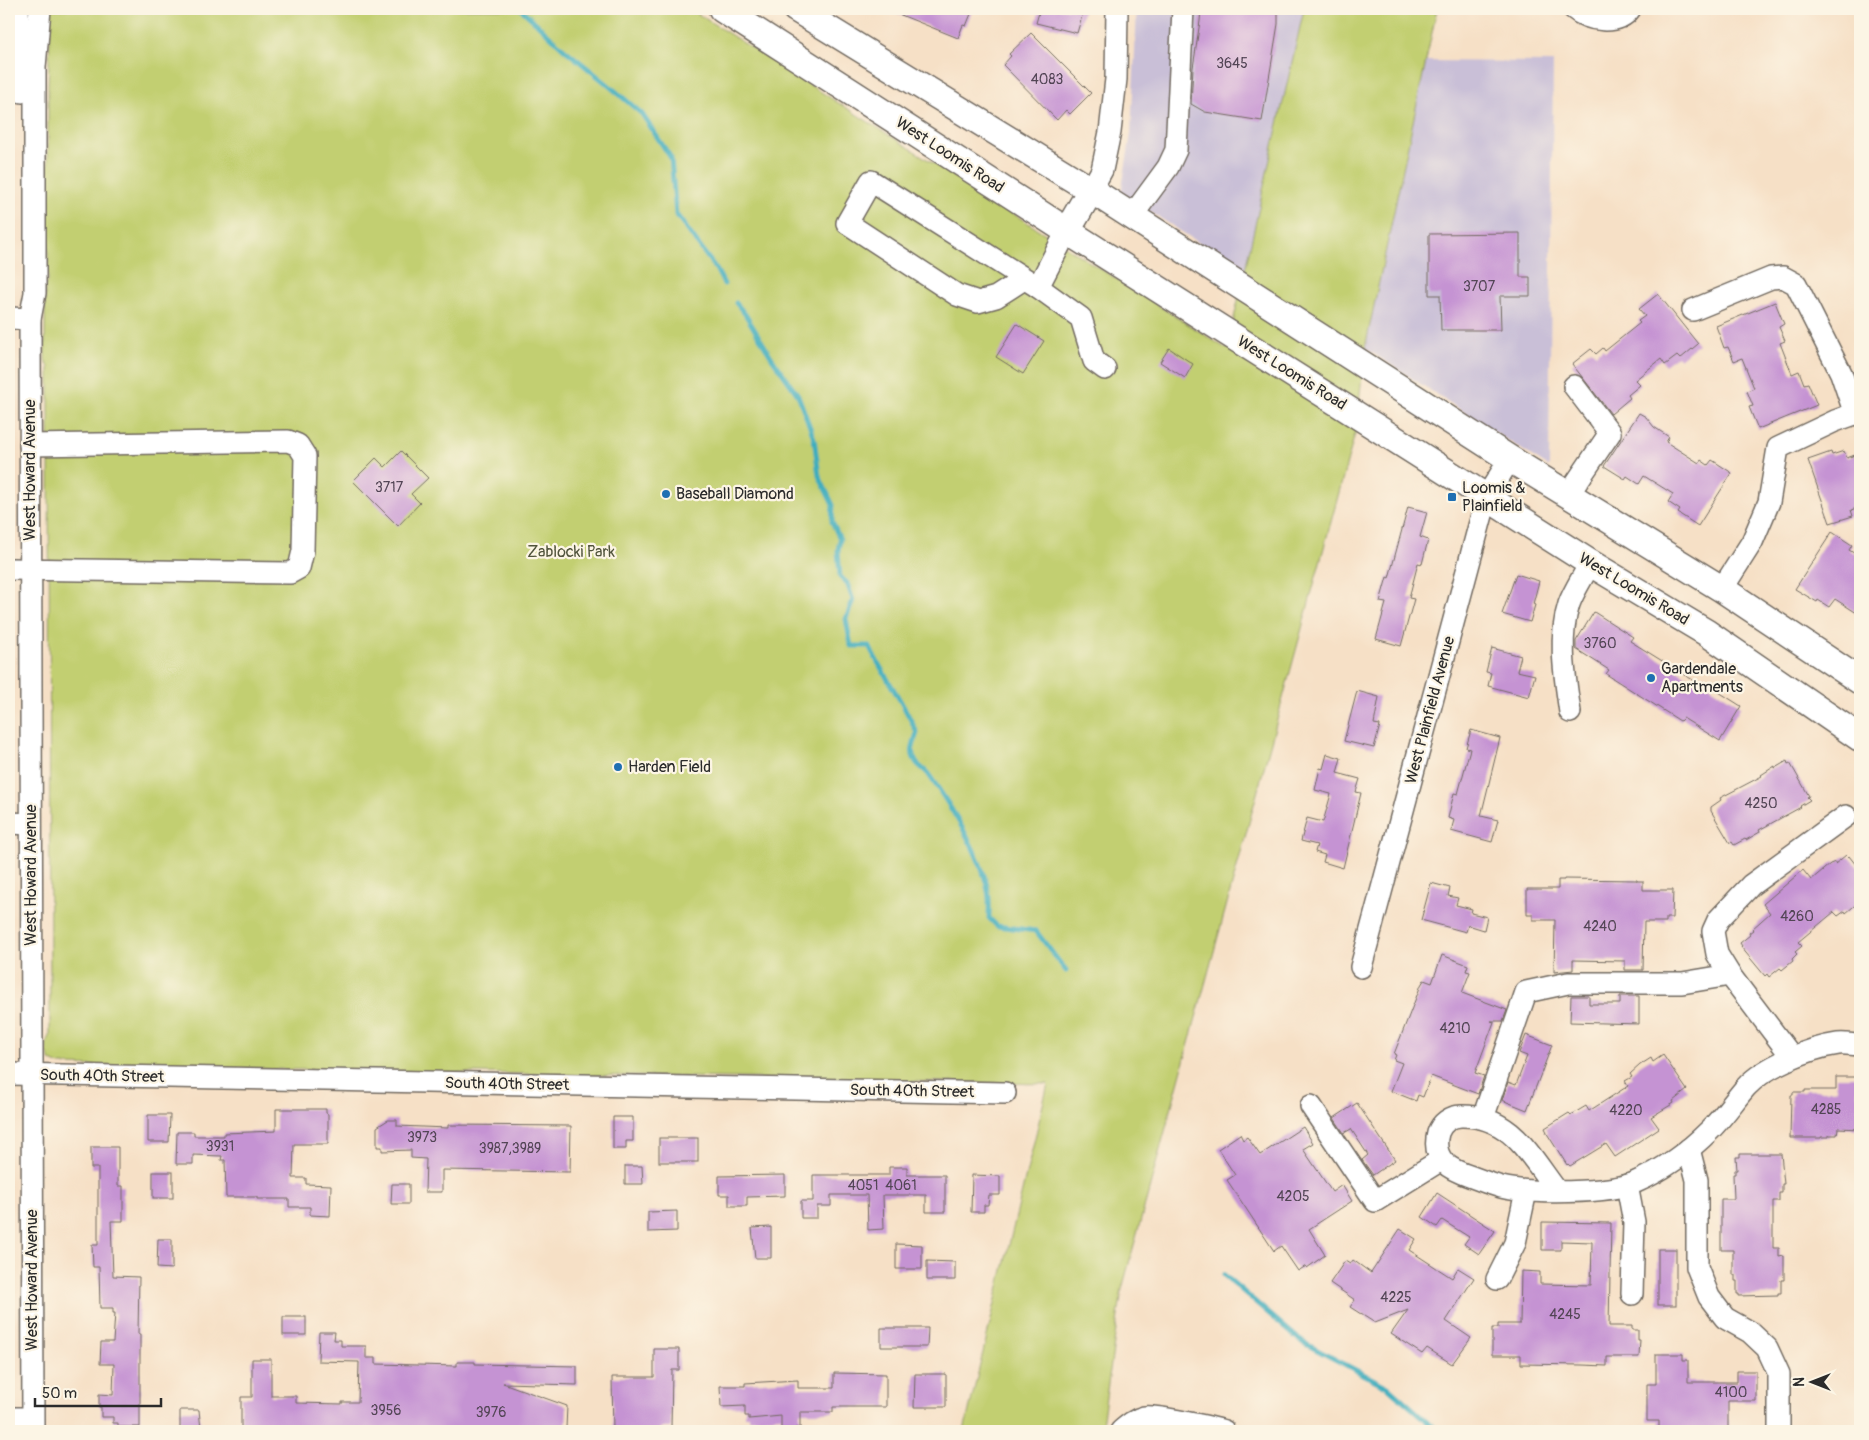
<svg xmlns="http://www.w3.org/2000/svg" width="1869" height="1440" font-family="Pangolin,sans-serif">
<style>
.industrial{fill:#c9bfd7}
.green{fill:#c2cf71;stroke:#767d4e}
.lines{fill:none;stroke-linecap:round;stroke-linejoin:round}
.stream{stroke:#40adbd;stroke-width:5}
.building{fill:#c593d3}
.minor-casing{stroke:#726a61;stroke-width:24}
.major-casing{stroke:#726a61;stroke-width:29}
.minor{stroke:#fff;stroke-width:21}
.major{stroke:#fff;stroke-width:26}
.poi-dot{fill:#1f6fb2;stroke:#fcf5e5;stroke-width:2}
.labels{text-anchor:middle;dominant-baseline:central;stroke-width:4.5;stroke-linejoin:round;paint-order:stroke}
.number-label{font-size:14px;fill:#524555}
.street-label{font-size:16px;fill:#2b2b2b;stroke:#fcf5e5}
.poi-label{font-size:16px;fill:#2b2b2b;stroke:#fcf5e5;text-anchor:start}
.park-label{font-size:16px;fill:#51543c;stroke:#fcf5e5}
</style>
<rect width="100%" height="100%" fill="#fcf5e5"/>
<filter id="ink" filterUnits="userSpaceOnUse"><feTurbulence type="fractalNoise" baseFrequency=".02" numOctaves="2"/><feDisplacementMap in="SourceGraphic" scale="10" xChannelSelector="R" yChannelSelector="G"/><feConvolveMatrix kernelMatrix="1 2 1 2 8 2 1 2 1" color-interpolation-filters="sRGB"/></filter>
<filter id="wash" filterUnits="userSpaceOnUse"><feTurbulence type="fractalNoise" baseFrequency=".0096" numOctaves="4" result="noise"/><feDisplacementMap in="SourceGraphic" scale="20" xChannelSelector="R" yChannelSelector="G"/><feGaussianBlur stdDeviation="1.12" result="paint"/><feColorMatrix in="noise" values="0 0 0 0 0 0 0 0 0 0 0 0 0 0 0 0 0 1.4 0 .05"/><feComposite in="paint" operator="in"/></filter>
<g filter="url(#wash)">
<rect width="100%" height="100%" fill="#f6e0c6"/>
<g class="industrial">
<polygon points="1137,9 1304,9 1246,273 1121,193 1131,134"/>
<polygon points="1426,61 1553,62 1549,467 1365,348"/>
</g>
<path class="green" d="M51,9H690L1227,349L1304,9H1437L1365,348L1356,430L1122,1289L1101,1431H964L1048,1084L60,1065L51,1061C45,1052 45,1043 50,1034L49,367L45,361V286L48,279V85Z"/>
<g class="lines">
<g class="stream">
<polyline points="521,9 564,49 606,83 642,114 671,158 676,214 716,269 724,284"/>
<path d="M736,303L745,314L772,358L798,395L814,438L819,476L833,505L832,522L840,539L838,550L840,577L847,583L853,600L846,619L851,646H869C884,676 904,703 917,733C914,743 909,752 916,762C919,767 926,770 929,775C950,805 982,856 988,891C990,900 989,909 989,918L997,926L1036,931L1066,971"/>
<polyline points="1224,1275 1302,1342 1388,1387 1438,1431"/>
</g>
</g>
<g id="blocks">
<g class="building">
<polygon points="886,9 973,9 966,26 963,25 958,38"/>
<polygon points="1040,9 1084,9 1077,33 1036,23"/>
<polygon points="1201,9 1278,9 1278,24 1262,121 1205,112 1191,104 1193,68 1200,21"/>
<polygon points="1031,33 1091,93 1070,114 1066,110 1057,120 1003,65 1011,56 1009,54"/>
<polygon points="1520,233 1520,277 1530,277 1530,296 1500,296 1501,330 1441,330 1440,295 1429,295 1429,234"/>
<polygon points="1658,294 1698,344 1680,359 1677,356 1665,365 1661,359 1635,380 1640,385 1628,395 1630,398 1611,414 1572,364 1591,349 1596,354 1603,348 1605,351 1640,323 1638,321 1645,316 1639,309"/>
<polygon points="1775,302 1784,324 1779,327 1785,341 1780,343 1792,374 1799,371 1804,384 1808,383 1817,405 1758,429 1749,407 1753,406 1747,391 1754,388 1742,358 1734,361 1728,347 1724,348 1716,326"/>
<polygon points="1017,324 1044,341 1023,374 996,357"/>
<polygon points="1169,348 1193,364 1185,378 1160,362"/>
<polygon points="1639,413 1646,417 1654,427 1669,437 1666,442 1699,463 1701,460 1708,465 1712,460 1732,473 1698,526 1678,513 1680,510 1668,502 1673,494 1644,476 1639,484 1627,476 1625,479 1604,466"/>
<polygon points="401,451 428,478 411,494 420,503 398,526 353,481 376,458 385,467"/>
<polygon points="1844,451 1847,458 1860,453 1860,507 1851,510 1853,516 1830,523 1808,460 1831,452 1832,455"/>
<polygon points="1408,507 1427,512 1420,537 1428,540 1422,564 1418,563 1409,598 1414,599 1401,646 1376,639 1386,603 1380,602 1387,577 1389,578"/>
<polygon points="1832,532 1852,545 1849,550 1860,557 1860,615 1835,599 1829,607 1818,600 1817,602 1795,589"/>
<polygon points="1516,574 1539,581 1533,604 1535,605 1530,622 1502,614"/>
<polygon points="1594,612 1633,637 1630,641 1701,685 1703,682 1741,706 1720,741 1683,718 1680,721 1606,674 1609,670 1576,649 1576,641"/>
<polygon points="1492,648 1521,656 1517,671 1535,675 1529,697 1488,686 1491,673 1486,672"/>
<polygon points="1357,691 1379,697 1374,724 1380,725 1374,748 1344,741"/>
<polygon points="1471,730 1500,738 1481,816 1498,820 1492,842 1451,831 1454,820 1448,818 1454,793 1458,794 1470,749 1466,748"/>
<polygon points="1327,754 1341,758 1337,773 1360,779 1356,792 1361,793 1343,868 1323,862 1325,855 1315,852 1317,845 1301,841 1307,818 1323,822 1331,794 1315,790 1320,768 1323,769"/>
<polygon points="1787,761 1788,764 1790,763 1809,796 1807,797 1810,800 1800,806 1801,807 1759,830 1760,832 1746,840 1745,839 1734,845 1732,842 1730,843 1711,811 1711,807 1721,800 1720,798 1762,776 1761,775 1775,766 1775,768"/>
<polygon points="1846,855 1848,857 1849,856 1860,870 1860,901 1846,913 1845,911 1838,916 1834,912 1798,942 1802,946 1795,952 1797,954 1792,959 1793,961 1782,970 1780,968 1769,977 1767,974 1765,976 1741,947 1742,946 1740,943 1750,935 1749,933 1753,930 1752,929 1770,913 1763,904 1803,870 1811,880 1830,864 1835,862 1835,864"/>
<polygon points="1564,879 1637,880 1637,881 1643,881 1643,890 1673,890 1672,918 1666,918 1666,922 1644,922 1643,970 1625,970 1625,961 1573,960 1573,970 1554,972 1555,920 1533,920 1533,915 1527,915 1527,889 1558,889 1558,880 1564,880"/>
<polygon points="1431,883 1450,888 1448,896 1458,898 1456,905 1472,909 1471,913 1487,917 1484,930 1468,925 1466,932 1421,920"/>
<polygon points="1442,955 1468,965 1466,971 1470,972 1462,993 1507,1010 1503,1021 1491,1021 1494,1022 1475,1073 1484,1076 1478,1094 1431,1076 1423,1097 1418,1095 1416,1101 1391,1091 1402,1063 1394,1060 1396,1055 1394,1054 1421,985 1424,980 1432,983"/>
<polygon points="1571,996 1589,996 1589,1004 1620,1004 1620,996 1639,996 1639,1024 1570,1022"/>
<polygon points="1526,1035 1552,1045 1527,1110 1502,1100 1508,1082 1516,1085 1527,1056 1519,1053"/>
<polygon points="1663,1055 1687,1090 1673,1101 1674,1103 1651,1117 1659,1128 1615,1157 1606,1144 1570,1166 1568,1164 1567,1165 1546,1132 1547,1132 1545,1128 1569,1113 1571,1115 1586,1106 1589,1111 1628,1086 1625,1081 1632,1077 1630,1074 1640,1065 1651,1058 1653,1062"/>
<polygon points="1836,1077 1858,1077 1857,1095 1860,1095 1860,1129 1838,1128 1837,1135 1829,1135 1829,1137 1821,1137 1821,1138 1790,1138 1791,1095 1793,1095 1793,1092 1805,1092 1805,1090 1836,1090"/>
<polygon points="1357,1103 1395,1160 1373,1175 1362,1160 1368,1155 1351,1129 1344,1133 1334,1118"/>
<polygon points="276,1109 326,1109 326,1113 328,1114 328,1144 294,1144 293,1178 306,1178 306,1184 331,1185 330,1216 310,1215 310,1207 289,1207 289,1199 257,1199 257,1197 226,1197 225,1160 221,1160 222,1156 193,1155 193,1164 176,1164 177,1132 194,1132 194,1136 224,1136 224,1133 276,1131"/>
<polygon points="148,1115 170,1115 169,1142 148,1142"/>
<polygon points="613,1117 633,1117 633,1141 626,1141 626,1149 613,1149"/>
<polygon points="388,1120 397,1120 397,1126 448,1128 448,1125 571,1126 570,1172 442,1170 442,1192 425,1192 426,1159 411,1158 411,1150 382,1151 382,1147 377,1147 377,1127"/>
<polygon points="1303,1127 1313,1143 1303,1149 1332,1192 1342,1185 1352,1201 1309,1229 1325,1255 1307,1268 1306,1266 1298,1271 1281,1246 1274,1251 1243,1204 1227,1180 1235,1175 1218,1149 1240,1134 1243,1140 1247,1137 1260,1155"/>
<rect x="659" y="1138" width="39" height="24"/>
<polygon points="91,1147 118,1147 118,1186 123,1186 123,1221 111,1221 113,1276 139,1277 138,1334 140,1334 140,1427 118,1427 118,1423 113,1423 113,1417 101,1417 101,1407 99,1407 99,1394 113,1395 114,1364 100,1364 101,1342 113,1342 115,1313 113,1313 113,1308 100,1308 99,1267 93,1267 92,1245 98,1245 98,1168 91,1168"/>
<polygon points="1740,1154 1781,1154 1784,1184 1782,1184 1782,1193 1779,1193 1779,1201 1773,1201 1773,1248 1779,1248 1779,1257 1784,1256 1784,1280 1781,1280 1781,1293 1778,1293 1778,1295 1739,1296 1739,1294 1737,1294 1737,1281 1735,1281 1735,1275 1733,1275 1733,1250 1721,1250 1721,1199 1734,1199 1733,1174 1735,1174 1735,1170 1737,1170 1736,1157 1740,1157"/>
<polygon points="625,1166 642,1166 643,1184 625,1184"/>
<polygon points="889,1167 907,1167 907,1175 945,1175 945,1212 926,1212 926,1195 883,1195 884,1229 868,1230 867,1195 831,1195 831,1206 817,1206 817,1218 801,1218 801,1201 813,1201 813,1175 889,1175"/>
<rect x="153" y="1172" width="20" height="26"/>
<polygon points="785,1175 785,1196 747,1197 747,1206 729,1206 729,1195 719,1195 719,1176"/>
<polygon points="972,1175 1000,1176 1000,1195 989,1195 988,1205 984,1205 984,1212 971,1212"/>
<polygon points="392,1184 409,1184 409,1204 391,1204"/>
<polygon points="1437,1193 1495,1231 1479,1254 1464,1244 1469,1237 1442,1220 1437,1227 1422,1217"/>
<polygon points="677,1211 677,1231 648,1232 648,1212"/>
<polygon points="1542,1222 1611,1223 1609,1326 1632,1326 1632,1330 1638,1330 1638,1340 1640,1340 1639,1357 1607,1357 1607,1366 1582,1365 1521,1364 1521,1355 1492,1355 1492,1328 1498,1328 1498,1324 1520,1324 1521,1271 1540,1272 1540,1284 1591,1285 1592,1242 1561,1241 1561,1250 1542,1250"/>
<polygon points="771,1227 771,1258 755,1258 752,1228"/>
<polygon points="1400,1229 1416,1239 1409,1250 1452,1278 1458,1268 1474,1278 1446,1321 1471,1338 1452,1364 1427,1348 1422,1354 1391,1334 1408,1310 1375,1323 1350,1307 1355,1300 1330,1283 1345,1261 1350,1264 1353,1260 1371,1273"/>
<polygon points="158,1239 172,1239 172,1269 157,1268"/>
<polygon points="896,1244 922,1245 922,1269 896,1269"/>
<rect x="1658" y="1249" width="18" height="56"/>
<polygon points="927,1261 955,1262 955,1280 927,1280"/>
<rect x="283" y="1317" width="23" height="18"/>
<polygon points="881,1328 928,1328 927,1347 881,1347"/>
<polygon points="319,1332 335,1332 334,1340 341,1340 341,1346 366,1346 366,1358 376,1358 376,1364 457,1366 457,1362 475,1362 475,1364 577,1366 577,1385 503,1383 567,1406 566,1428 561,1428 561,1431 397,1429 397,1431 241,1431 241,1397 252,1397 252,1359 271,1359 271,1396 296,1396 296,1403 342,1404 342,1402 358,1402 359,1362 318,1361"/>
<polygon points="654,1349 679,1349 679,1370 672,1370 671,1428 660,1428 660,1431 613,1431 612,1377 654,1377"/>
<polygon points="1656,1354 1683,1354 1683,1360 1688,1360 1688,1382 1737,1382 1737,1371 1756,1371 1756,1401 1728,1401 1728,1431 1659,1431 1659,1421 1647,1421 1647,1384 1656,1384"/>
<polygon points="834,1373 886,1374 886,1407 833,1407 833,1412 800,1412 800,1428 795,1428 795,1430 781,1429 781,1416 749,1419 749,1416 745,1416 745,1406 721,1407 720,1386 745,1386 745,1383 798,1380 798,1388 834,1388"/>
<polygon points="915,1374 946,1374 946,1407 914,1407"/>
<polygon points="180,1410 199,1410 201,1429 199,1429 199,1431 180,1431"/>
</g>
</g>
</g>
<g filter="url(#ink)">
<use href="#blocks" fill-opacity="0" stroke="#726a61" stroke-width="1"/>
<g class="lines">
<g class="minor-casing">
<g id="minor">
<polyline points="18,9 22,92"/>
<path d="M1574,9C1588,21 1618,26 1630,9"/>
<polyline points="1091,190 1102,170 1110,132 1116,79 1117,9"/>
<polyline points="1132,216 1168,167 1176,150 1183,9"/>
<polyline points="1024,279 996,297 978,302 957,295 847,223 871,181 1038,287 1067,231"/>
<polyline points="1038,287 1081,318 1094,361 1105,369"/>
<polyline points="1693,310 1771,278 1783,277 1796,284 1841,373 1855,414"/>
<polyline points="9,318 30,319"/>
<polyline points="1568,495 1610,433 1574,386"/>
<polyline points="9,569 290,573 299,568 303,551 305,456 298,445 288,441 30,445"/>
<polyline points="1722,589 1752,542 1769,502 1778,448 1835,421 1860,412"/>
<path d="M1570,712C1565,677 1558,638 1569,604C1574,590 1584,576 1590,563"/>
<polyline points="9,823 31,824"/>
<polyline points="1361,967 1487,496 1510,459"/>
<polyline points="1792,1057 1730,975 1717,954 1713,931 1718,920 1751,885 1846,816"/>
<polyline points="9,1074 1005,1093"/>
<polyline points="1311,1106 1375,1201 1441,1160"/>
<polyline points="1483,1118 1526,992 1568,983 1682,983 1730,975"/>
<polyline points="1689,1149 1697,1180 1697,1267 1709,1297 1725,1318 1750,1332 1767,1348 1779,1374 1779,1431"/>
<polyline points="1627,1185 1634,1222 1632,1294"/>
<path d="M1557,1191C1530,1156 1511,1115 1461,1116C1451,1116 1441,1123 1438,1133C1431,1161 1451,1170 1472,1177C1482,1181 1491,1184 1501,1187C1530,1194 1609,1194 1636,1182C1663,1170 1689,1151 1710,1130C1723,1117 1734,1101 1746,1087C1765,1066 1810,1048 1838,1044C1845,1043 1853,1045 1860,1045"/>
<polyline points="1497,1279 1515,1243 1526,1191"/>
<polyline points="9,1418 32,1418"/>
<polyline points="33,1431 30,319 35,293 35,67 40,9"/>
<path d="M1121,1431C1128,1425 1135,1419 1144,1417C1155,1415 1212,1427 1224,1431"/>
</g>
</g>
<g class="major-casing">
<g id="major">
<polyline points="722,9 1067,231 1590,563 1707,633 1860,738"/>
<polyline points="796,9 1091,190 1510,459 1722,589 1860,681"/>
<polyline points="1067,231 1091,190"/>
</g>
</g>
<use href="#minor" class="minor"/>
<use href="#major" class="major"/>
</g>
</g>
<g class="poi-dot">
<circle cx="666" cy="494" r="5"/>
<rect x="1447" y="492" width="10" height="10" rx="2.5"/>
<circle cx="1651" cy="678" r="5"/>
<circle cx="618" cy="767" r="5"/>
</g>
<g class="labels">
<g class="number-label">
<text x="1232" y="63">3645</text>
<text x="1047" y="79">4083</text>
<text x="1479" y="286">3707</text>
<text x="389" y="487">3717</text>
<text x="1600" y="643">3760</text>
<text x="1761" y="803">4250</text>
<text x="1797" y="916">4260</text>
<text x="1600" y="926">4240</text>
<text x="1455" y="1028">4210</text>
<text x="1826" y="1109">4285</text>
<text x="1626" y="1110">4220</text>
<text x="422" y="1137">3973</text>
<text x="220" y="1146">3931</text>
<text x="510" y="1148">3987,3989</text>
<text x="863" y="1185">4051</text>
<text x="901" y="1185">4061</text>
<text x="1293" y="1196">4205</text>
<text x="1396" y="1297">4225</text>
<text x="1565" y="1314">4245</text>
<text x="1731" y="1392">4100</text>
<text x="386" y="1410">3956</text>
<text x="491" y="1412">3976</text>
</g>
<g class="street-label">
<text transform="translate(950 155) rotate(33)">West Loomis Road</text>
<text transform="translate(1292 373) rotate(32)">West Loomis Road</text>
<text transform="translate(30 470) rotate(-90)">West Howard Avenue</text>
<text transform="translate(1634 589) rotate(31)">West Loomis Road</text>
<text transform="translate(1430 710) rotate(-75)">West Plainfield Avenue</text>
<text transform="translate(31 875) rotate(-90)">West Howard Avenue</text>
<text transform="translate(102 1076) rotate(1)">South 40th Street</text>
<text transform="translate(507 1084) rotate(1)">South 40th Street</text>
<text transform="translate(912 1091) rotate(1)">South 40th Street</text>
<text transform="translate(32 1280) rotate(-90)">West Howard Avenue</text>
</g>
<g class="poi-label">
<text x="1462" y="488">Loomis &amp;<tspan x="1462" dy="18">Plainfield</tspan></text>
<text x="676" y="494">Baseball Diamond</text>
<text x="1661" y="669">Gardendale<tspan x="1661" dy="18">Apartments</tspan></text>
<text x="628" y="767">Harden Field</text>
</g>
<g class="park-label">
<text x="571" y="552">Zablocki Park</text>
</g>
</g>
<rect width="1869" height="1440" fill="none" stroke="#fcf5e5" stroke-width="30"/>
<g transform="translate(1812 1382) rotate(270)" stroke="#fcf5e5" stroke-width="4" paint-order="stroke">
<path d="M0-4L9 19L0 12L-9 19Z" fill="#2b2b2b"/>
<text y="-8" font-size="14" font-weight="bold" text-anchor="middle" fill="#2b2b2b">N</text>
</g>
<path d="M35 1398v8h126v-8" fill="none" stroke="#2b2b2b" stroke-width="2.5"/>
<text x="42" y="1398" font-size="15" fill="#2b2b2b" stroke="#fcf5e5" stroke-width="4" paint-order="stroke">50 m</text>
</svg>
